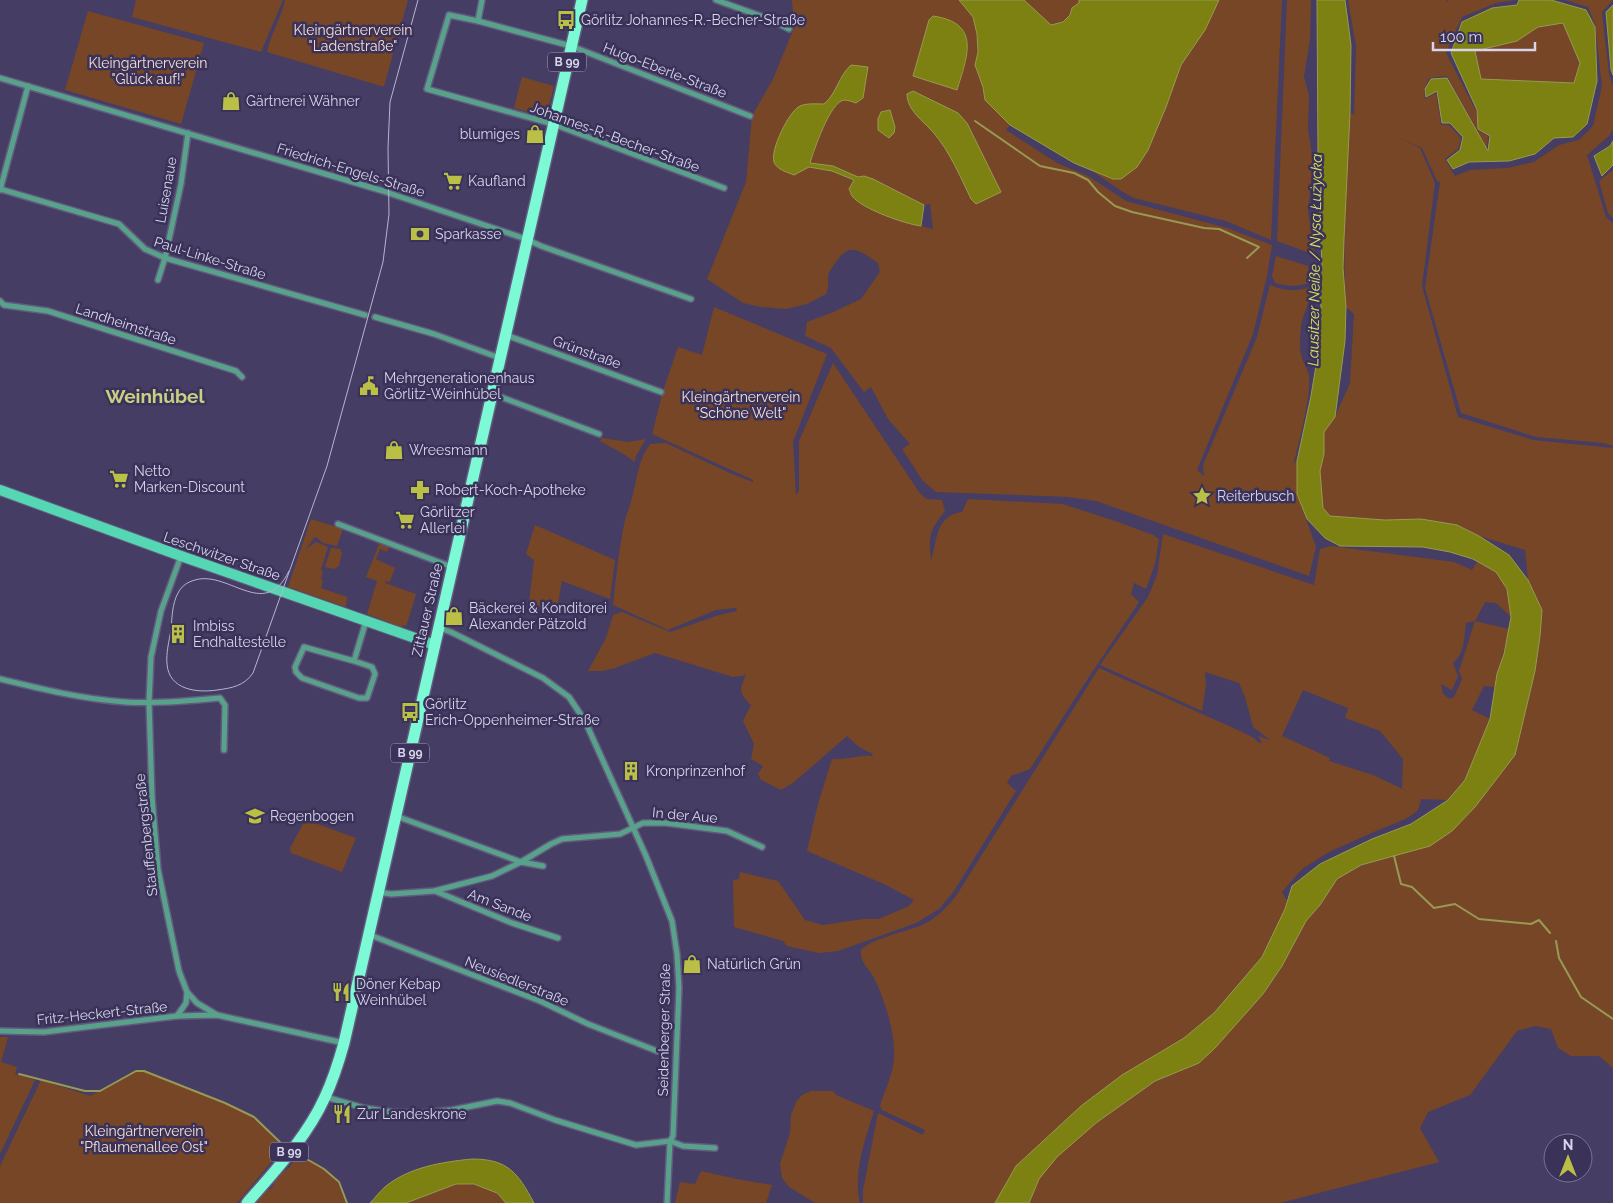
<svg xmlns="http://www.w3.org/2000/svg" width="1613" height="1203" font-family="Raleway,sans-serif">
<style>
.green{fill:#774626;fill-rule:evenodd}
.water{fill:#7d8111;stroke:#989a53;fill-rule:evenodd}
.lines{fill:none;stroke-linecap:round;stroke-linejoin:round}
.stream{stroke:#989a53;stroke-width:2}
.street-casing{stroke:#625b7f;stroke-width:8}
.secondary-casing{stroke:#625b7f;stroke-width:12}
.primary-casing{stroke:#625b7f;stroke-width:14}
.street{stroke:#58a28c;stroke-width:5}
.secondary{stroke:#56d7b4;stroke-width:10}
.primary{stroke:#7cf9d5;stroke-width:11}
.tram{stroke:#b8b4cf;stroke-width:1}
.labels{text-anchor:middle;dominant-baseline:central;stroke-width:5;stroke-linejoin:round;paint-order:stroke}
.shield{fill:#3a3259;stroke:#a8a3c0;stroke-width:1}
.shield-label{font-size:12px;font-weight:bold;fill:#d7d4ec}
.poi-label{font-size:14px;fill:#d7d4ec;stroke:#3a3259;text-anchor:start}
.park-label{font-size:14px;fill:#f6dfd2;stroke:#3a3259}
.street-label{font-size:14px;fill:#d7d4ec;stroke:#3a3259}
.water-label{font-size:15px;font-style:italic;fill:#dde461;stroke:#3a3259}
.district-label{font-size:19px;font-weight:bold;fill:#cad082;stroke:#3a3259}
</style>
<rect width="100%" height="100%" fill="#453d64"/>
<g class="green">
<polygon points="136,0 283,0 261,52 132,17"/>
<path d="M285,0H408L384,86H381L267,52C271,34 281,18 285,0Z"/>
<path d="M792,0H959L973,17L977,34L978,52L975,65L983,87L985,100L1010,125L1006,130L1057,163L1088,176L1126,201L1227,228L1272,245L1267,276L1253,334L1197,470L1204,476L1203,465L1257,337L1270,285C1285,291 1295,292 1310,287C1312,301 1302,314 1301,327C1300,337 1299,349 1302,358C1304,364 1308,370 1309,376C1311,399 1299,440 1294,463L1297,461V494L1316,547L1309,576L1096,501L1068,497L936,492L923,481L902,449L910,444L888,419L871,387L864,392L831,348L805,336L807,322L831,313L861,299L880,272L878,263C861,252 850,240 836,262C833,266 829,271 828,276C827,284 830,284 826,294L807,304L786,309L761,307L743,303L707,279L746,182L752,116L773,79L794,28ZM911,109L967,123L1000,192L971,199L950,154L934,133ZM833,166L858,177L864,176L873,179L924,205L930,204L933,229C903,222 877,213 852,196L849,189L854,180L832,171L816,168Z"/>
<polygon points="1024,0 1079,0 1080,3 1072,8 1070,15 1063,22 1050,25"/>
<polygon points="1181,0 1282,0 1271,240 1226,221 1134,198 1123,192 1092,171 1074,163"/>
<polygon points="1287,0 1311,0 1310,39 1304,77 1309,96 1308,129 1313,162 1308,211 1315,255 1277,241"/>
<path d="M1348,0H1446V3L1448,0H1515L1496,3L1462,17L1446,53L1476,111L1478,130L1488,136L1487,148L1447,76L1429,78L1424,90L1425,99L1436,93L1441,125H1449L1461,138L1458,149L1445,159L1455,176L1470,170L1507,168L1534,162L1559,145L1579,140L1593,126L1602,86L1595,24L1588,7L1565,0H1613L1602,12L1609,74L1613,86V129L1609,136L1587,155L1606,217L1613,223V446L1603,443L1536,437L1461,413L1425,288L1440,182L1437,181L1422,148L1397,137L1420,148L1435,183L1422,286L1458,417L1533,440L1613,448V1068L1599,1056H1571L1558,1048L1551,1029L1535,1026L1517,1031L1470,1095L1428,1112L1420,1128L1439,1162L1280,1203H1029L1039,1179L1057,1156L1096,1123L1155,1081L1199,1063L1215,1048L1263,994L1282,966L1306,921L1320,905L1337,879L1361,865L1388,858L1452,831L1475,807L1515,755L1535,671L1540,636L1542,610L1528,580L1525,550L1479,536L1457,525L1421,519L1385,520L1330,516L1323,509L1321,493L1320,471L1324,454V432L1335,417L1350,383L1354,314L1346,307C1342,242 1346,178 1350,113L1354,115L1356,46Z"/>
<polygon points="88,11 204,43 181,124 65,90"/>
<polygon points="1563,23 1580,63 1574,83 1481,79 1475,51 1517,41 1538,27"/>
<polygon points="522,77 554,86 546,117 514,108"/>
<polygon points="1613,170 1613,218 1608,213 1599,181"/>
<path d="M1276,256L1308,266L1309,283C1297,287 1287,286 1275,283L1272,276Z"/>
<path d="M714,307L827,354L793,442L796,495L799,491V441L833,363L919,492L926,499L942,500L945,511C930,529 928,536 931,560C938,539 935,516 962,512L968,499L1063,504L1118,522L1153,535L1159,539L1155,564L1146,589L1134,583L1131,594L1139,602L1083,686L1030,769L1011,776L1007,783L1016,791L954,891L939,909L926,917L916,923L838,951L819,953L787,946L783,941L734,927L733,880L739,879L740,872L778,881L805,920L823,925L863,919H879L909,906L914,900L886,885L807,851L818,804L832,759C847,760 859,755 872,756L873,754L859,747L847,736L793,783L781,790L761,780L758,774L763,766L751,759L754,744L743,721L751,705C739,693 739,690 746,675L733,677L655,653L615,668L602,671H588L606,638L613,615L622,612L670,632L719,615L737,611L736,608L716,610L668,630L613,605C616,577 619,548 625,520C627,513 630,506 632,498C637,479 638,460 650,444L666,443L732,474L753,482V480L652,434L663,391L678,347L702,355Z"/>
<polygon points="602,438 628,442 646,439 636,456 635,462 622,453 600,441"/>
<polygon points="311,519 343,529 337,546 323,543 316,537 314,538 306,549 316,542 328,547 321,570 323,571 321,579 323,580 321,588 347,597 346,607 288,587"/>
<polygon points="535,525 615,560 610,599 562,581 556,614 529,602 534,560 526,554"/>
<path d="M1163,534L1314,585L1320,549L1331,546L1454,562L1472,570L1477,562L1496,572L1507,589L1511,617L1496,603L1485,602L1475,621L1509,629L1495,687L1484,686L1472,710L1490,719L1465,780L1448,800L1421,799L1418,810L1412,815L1403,820L1376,831L1329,852L1302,869L1282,892L1287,901L1285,909L1262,957L1214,1013L1184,1038L1122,1075L1081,1106L1016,1166L995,1203H863V1190L878,1113L923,1135L925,1130L882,1110L880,1106C884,1093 890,1080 893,1066C898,1041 886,1003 875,980C870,968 860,965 861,950C869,940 906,931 920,926C935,920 946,908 956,896L1099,668L1240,731L1254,738L1259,743L1262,742L1258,736L1270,740L1253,727L1245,697L1239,683L1205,672L1206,685L1202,711L1100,665L1148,597L1157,575ZM1475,621L1459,671L1462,679L1454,697L1450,699L1443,694L1441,684L1452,690L1458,676L1453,663C1465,653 1464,637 1466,623ZM1303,690L1348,708L1345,718L1380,731L1403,759L1402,788L1409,792L1373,775L1329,761L1330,758L1282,736Z"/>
<polygon points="379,544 389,547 387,552 380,549 376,559 395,568 390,582 386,581 385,583 416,594 406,627 405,625 401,627 367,614 377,581 366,577"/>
<polygon points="331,548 340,549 342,553 339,566 334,569 325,567"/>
<polygon points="312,822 356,838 342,872 291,853 290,848 303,824"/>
<polygon points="0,1037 8,1037 1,1062 17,1067 15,1074 35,1080 0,1154"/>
<path d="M135,1072H145C180,1086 220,1099 253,1118C265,1126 274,1138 283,1148L237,1203H0V1166L41,1080L90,1096Z"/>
<path d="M811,1091H833L836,1095L874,1111C865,1140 853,1172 860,1203H815L789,1187L782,1178L780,1164L790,1133L791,1115L796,1102L802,1095Z"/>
<polygon points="298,1155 324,1169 338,1183 346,1203 254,1203 265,1191 272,1188 277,1176 289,1168"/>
<polygon points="701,1171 737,1179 772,1185 766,1203 675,1203 680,1182 695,1184"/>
<path d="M456,1184C477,1184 492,1186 506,1203H406Z"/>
</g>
<g class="water">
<polygon points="959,0 1024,0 1051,25 1063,22 1070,15 1072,8 1079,3 1079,0 1219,0 1205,30 1181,65 1166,107 1148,150 1137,167 1121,179 1113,179 1074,163 1010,125 985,100 983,87 975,65 978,52 977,34 973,17"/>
<polygon points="1317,0 1345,0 1351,45 1350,113 1344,239 1343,268 1346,307 1345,341 1335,417 1324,432 1324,454 1320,471 1323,508 1330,516 1385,520 1421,519 1457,525 1479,536 1509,555 1528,580 1542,610 1540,636 1535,671 1515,755 1475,807 1452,831 1430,846 1361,865 1337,879 1320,905 1306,921 1282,966 1263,994 1215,1048 1199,1063 1155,1081 1096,1123 1057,1157 1039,1179 1029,1203 995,1203 1016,1166 1081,1106 1122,1075 1184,1038 1214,1013 1262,957 1285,909 1292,886 1320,864 1372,839 1411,824 1448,800 1465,780 1490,719 1497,674 1504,654 1511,617 1507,589 1496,572 1473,559 1450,552 1423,547 1340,546 1325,538 1307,519 1297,494 1297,461 1311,396 1320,341 1321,307 1318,279 1322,269 1318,156"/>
<path d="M1519,0H1551L1586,10L1595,27L1597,81L1587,124L1573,137L1554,138L1535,154L1509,161L1469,162L1453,169L1447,160L1460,150L1463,137L1450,123H1442L1437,91L1426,97L1425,89L1431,79L1447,78L1488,151L1490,136L1478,129L1477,110L1451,53L1462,22L1492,8L1517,5ZM1563,23L1580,63L1574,83L1481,79L1475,51L1517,41L1538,27Z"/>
<polygon points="1613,5 1613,75 1611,70 1606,12"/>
<path d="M933,16C982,23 967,57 957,90L913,76L929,20Z"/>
<path d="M851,65L868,67L863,98L856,103C853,102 848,100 844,100C830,102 814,150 810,163L833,166L858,177L864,176L873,179L924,205L921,226C905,224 862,209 852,196C851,195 850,190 849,189L854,180L832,171L809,167L794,175C787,172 777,170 774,162C770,150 789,111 800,106C807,103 816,104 824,104C837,93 838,77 851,65Z"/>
<path d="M913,91L958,113L967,123L1001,192L976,204L971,199C960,176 950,152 933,132C923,121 907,110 907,94Z"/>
<polygon points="890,110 895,127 894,133 889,138 878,130 878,119 881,112"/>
<polygon points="1613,141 1613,165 1602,176 1594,156 1610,146"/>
<path d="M472,1159C508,1159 518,1173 534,1203H506L497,1193L474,1184H456L406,1203H370C375,1198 380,1191 386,1186C410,1167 442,1162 472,1159Z"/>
</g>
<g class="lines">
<g class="stream">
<polyline points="975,121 1040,166 1074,173 1088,180 1098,192 1115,206 1132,212 1204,228 1219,229 1259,247 1247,258"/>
<polyline points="1394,856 1401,884 1412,887 1434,908 1455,904 1479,919 1531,924 1539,920 1550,933"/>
<polyline points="1556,941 1559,958 1581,997 1613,1019"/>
<polyline points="19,1074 85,1091 100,1091 136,1071 144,1071 225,1103 254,1117 284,1146"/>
<polyline points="298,1154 324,1169 339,1182 347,1203"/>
</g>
<g class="street-casing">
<g id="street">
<polyline points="716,0 769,19 789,29"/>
<polyline points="478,21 482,0"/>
<polyline points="0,78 383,191 526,239 541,246 691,299"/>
<polyline points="724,188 553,124 427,89 449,15 478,21 571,46 750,116"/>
<polyline points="0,189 119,224 145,249 165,258 365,315"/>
<polyline points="0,190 28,86"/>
<polyline points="158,280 165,258 181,184 188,133"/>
<polyline points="0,301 4,305 48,311 236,371 242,377"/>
<polyline points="375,317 434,334 500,358"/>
<polyline points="506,335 661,392"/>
<polyline points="493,394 599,434"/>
<polyline points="338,524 452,567"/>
<polyline points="181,556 161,611 151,657 149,702 152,797 158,869 179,971 187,992 197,1003 217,1015"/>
<polyline points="439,628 451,632 543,678 569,697 585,721 646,856 672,921 677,954 679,988 673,1136 670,1141 667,1203"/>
<polyline points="354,661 304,647 295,667 296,672 302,678 359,698 367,698 375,674 372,667 354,661 366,621"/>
<path d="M0,679C41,689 82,699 125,702C156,704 189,701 220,698L225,705L224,750"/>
<polyline points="396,816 521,862 543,866"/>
<polyline points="435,891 512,923 558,938"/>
<polyline points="378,892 391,894 434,891 492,876 521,862 551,844 562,839 620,834 643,823 666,823 727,831 762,847"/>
<polyline points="370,935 540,1001 588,1024 657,1051"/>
<polyline points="177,1016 186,1003 187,992"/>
<polyline points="0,1031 44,1032 177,1016 217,1015 344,1043"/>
<polyline points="326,1097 364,1108 392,1112 420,1113 452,1110 497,1101 510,1103 555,1120 636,1145 670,1141"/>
<polyline points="670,1141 683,1146 715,1148"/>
</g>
</g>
<g class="secondary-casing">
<polyline id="secondary" points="0,490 181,556 435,645"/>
</g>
<g class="primary-casing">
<path id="primary" d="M247,1203C275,1171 307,1137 325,1097C333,1080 339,1061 344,1043L582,0"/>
</g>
<use href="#street" class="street"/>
<use href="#secondary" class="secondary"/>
<use href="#primary" class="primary"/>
<path class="tram" d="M289,571C264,623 227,567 192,581C186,583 181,587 178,593C172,604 172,618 171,630C169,641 166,653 167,664C169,690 197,693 217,690C232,688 244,686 253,673L327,466L383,262L389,214L388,148L390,102L418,0"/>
</g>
<defs>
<g id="bus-bare" transform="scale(1.5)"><path d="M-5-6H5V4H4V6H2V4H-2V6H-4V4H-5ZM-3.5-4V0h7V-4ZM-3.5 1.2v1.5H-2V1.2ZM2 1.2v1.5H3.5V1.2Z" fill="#bac045" stroke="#3a3259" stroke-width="2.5" paint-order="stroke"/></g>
<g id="shop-bare" transform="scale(1.5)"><path d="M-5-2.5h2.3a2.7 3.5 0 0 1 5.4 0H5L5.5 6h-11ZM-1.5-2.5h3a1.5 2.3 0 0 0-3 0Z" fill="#bac045" stroke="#3a3259" stroke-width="2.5" paint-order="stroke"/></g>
<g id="supermarket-bare" transform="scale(1.5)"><path d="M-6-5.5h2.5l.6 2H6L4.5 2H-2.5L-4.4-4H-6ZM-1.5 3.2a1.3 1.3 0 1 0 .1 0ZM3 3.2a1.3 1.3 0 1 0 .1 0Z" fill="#bac045" stroke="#3a3259" stroke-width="2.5" paint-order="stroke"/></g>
<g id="bank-bare" transform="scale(1.5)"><path d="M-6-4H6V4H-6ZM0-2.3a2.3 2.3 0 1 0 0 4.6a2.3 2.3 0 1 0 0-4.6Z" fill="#bac045" stroke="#3a3259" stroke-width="2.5" paint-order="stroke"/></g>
<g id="civic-bare" transform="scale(1.5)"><path d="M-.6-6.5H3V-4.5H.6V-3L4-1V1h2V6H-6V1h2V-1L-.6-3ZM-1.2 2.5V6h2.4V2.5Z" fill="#bac045" stroke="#3a3259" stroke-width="2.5" paint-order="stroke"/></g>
<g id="pharmacy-bare" transform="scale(1.5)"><path d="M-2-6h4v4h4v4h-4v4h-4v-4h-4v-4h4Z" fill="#bac045" stroke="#3a3259" stroke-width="2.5" paint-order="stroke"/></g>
<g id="sight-bare" transform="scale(1.5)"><path d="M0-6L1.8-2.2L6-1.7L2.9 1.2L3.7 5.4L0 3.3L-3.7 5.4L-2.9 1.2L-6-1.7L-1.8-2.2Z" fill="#bac045" stroke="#3a3259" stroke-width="2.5" paint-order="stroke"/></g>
<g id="building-bare" transform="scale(1.5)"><path d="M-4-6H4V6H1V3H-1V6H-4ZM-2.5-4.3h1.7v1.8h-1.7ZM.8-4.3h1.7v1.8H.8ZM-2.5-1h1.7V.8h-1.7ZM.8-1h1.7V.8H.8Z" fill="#bac045" stroke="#3a3259" stroke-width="2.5" paint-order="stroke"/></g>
<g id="school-bare" transform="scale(1.5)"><path d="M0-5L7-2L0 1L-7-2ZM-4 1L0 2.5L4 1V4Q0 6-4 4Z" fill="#bac045" stroke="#3a3259" stroke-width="2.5" paint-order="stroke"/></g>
<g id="restaurant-bare" transform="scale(1.5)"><path d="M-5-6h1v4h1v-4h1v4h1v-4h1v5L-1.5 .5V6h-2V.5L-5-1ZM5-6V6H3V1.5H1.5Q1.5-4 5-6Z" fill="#bac045" stroke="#3a3259" stroke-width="2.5" paint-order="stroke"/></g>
</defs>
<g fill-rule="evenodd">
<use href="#bus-bare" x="566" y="20"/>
<use href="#shop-bare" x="231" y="101"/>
<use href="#shop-bare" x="535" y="134"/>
<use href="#supermarket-bare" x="453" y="181"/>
<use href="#bank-bare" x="420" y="234"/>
<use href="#civic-bare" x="369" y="386"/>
<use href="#shop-bare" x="394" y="450"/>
<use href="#supermarket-bare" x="119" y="479"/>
<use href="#pharmacy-bare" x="420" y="490"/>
<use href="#sight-bare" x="1202" y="496"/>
<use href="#supermarket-bare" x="405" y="520"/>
<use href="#shop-bare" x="454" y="616"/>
<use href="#building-bare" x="178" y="634"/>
<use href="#bus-bare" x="410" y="712"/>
<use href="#building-bare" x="631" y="771"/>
<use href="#school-bare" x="255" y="816"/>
<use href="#shop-bare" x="692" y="964"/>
<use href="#restaurant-bare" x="341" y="992"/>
<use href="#restaurant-bare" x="342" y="1114"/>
</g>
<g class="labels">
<g class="shield">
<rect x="548" y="52.5" width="38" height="19" rx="4"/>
<rect x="391" y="743.5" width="38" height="19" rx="4"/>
<rect x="270" y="1142.5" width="38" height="19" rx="4"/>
</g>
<g class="shield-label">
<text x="567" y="62">B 99</text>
<text x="410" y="753">B 99</text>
<text x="289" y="1152">B 99</text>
</g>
<g class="poi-label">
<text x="581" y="20">Görlitz Johannes-R.-Becher-Straße</text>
<text x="246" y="101">Gärtnerei Wähner</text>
<text x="520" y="134" text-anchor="end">blumiges</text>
<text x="468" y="181">Kaufland</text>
<text x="435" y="234">Sparkasse</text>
<text x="384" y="378">Mehrgenerationenhaus<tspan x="384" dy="16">Görlitz-Weinhübel</tspan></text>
<text x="409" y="450">Wreesmann</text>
<text x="134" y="471">Netto<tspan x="134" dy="16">Marken-Discount</tspan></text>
<text x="435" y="490">Robert-Koch-Apotheke</text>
<text x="1217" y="496">Reiterbusch</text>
<text x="420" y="512">Görlitzer<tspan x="420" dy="16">Allerlei</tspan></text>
<text x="469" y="608">Bäckerei &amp; Konditorei<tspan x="469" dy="16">Alexander Pätzold</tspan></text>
<text x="193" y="626">Imbiss<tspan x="193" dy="16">Endhaltestelle</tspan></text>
<text x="425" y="704">Görlitz<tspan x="425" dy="16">Erich-Oppenheimer-Straße</tspan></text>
<text x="646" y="771">Kronprinzenhof</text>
<text x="270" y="816">Regenbogen</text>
<text x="707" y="964">Natürlich Grün</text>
<text x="356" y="984">Döner Kebap<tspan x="356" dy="16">Weinhübel</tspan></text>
<text x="357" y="1114">Zur Landeskrone</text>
</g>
<g class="park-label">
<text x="353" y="30">Kleingärtnerverein<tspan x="353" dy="16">"Ladenstraße"</tspan></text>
<text x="148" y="63">Kleingärtnerverein<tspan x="148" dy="16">"Glück auf!"</tspan></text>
<text x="741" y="397">Kleingärtnerverein<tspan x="741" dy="16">"Schöne Welt"</tspan></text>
<text x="144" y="1131">Kleingärtnerverein<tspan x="144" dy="16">"Pflaumenallee Ost"</tspan></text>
</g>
<g class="street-label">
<text transform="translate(665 70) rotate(21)">Hugo-Eberle-Straße</text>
<text transform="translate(615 137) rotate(20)">Johannes-R.-Becher-Straße</text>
<text transform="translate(351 170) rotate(17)">Friedrich-Engels-Straße</text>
<text transform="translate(166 190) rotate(-80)">Luisenaue</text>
<text transform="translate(210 258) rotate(17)">Paul-Linke-Straße</text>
<text transform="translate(126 324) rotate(18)">Landheimstraße</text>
<text transform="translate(587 352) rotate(20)">Grünstraße</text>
<text transform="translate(222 556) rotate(19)">Leschwitzer Straße</text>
<text transform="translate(427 610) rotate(-77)">Zittauer Straße</text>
<text transform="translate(685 815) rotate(5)">In der Aue</text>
<text transform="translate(146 835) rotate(-96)">Stauffenbergstraße</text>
<text transform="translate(500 905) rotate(21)">Am Sande</text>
<text transform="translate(517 981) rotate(22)">Neusiedlerstraße</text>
<text transform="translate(102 1013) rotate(-6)">Fritz-Heckert-Straße</text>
<text transform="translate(664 1030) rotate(-89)">Seidenberger Straße</text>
</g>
<g class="water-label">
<text transform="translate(1315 260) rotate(-89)">Lausitzer Neiße / Nysa Łużycka</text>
</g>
<g class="district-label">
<text x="155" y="396">Weinhübel</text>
</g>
</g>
<g transform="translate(1568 1158)"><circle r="24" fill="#3a3259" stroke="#797394"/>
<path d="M0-4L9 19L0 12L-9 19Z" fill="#bac045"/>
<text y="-8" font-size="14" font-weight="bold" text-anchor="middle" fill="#d7d4ec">N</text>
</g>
<path d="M1433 42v8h102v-8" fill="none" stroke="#d7d4ec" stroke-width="2.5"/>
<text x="1440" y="42" font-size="15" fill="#d7d4ec" stroke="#3a3259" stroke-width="4" paint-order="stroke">100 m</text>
</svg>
